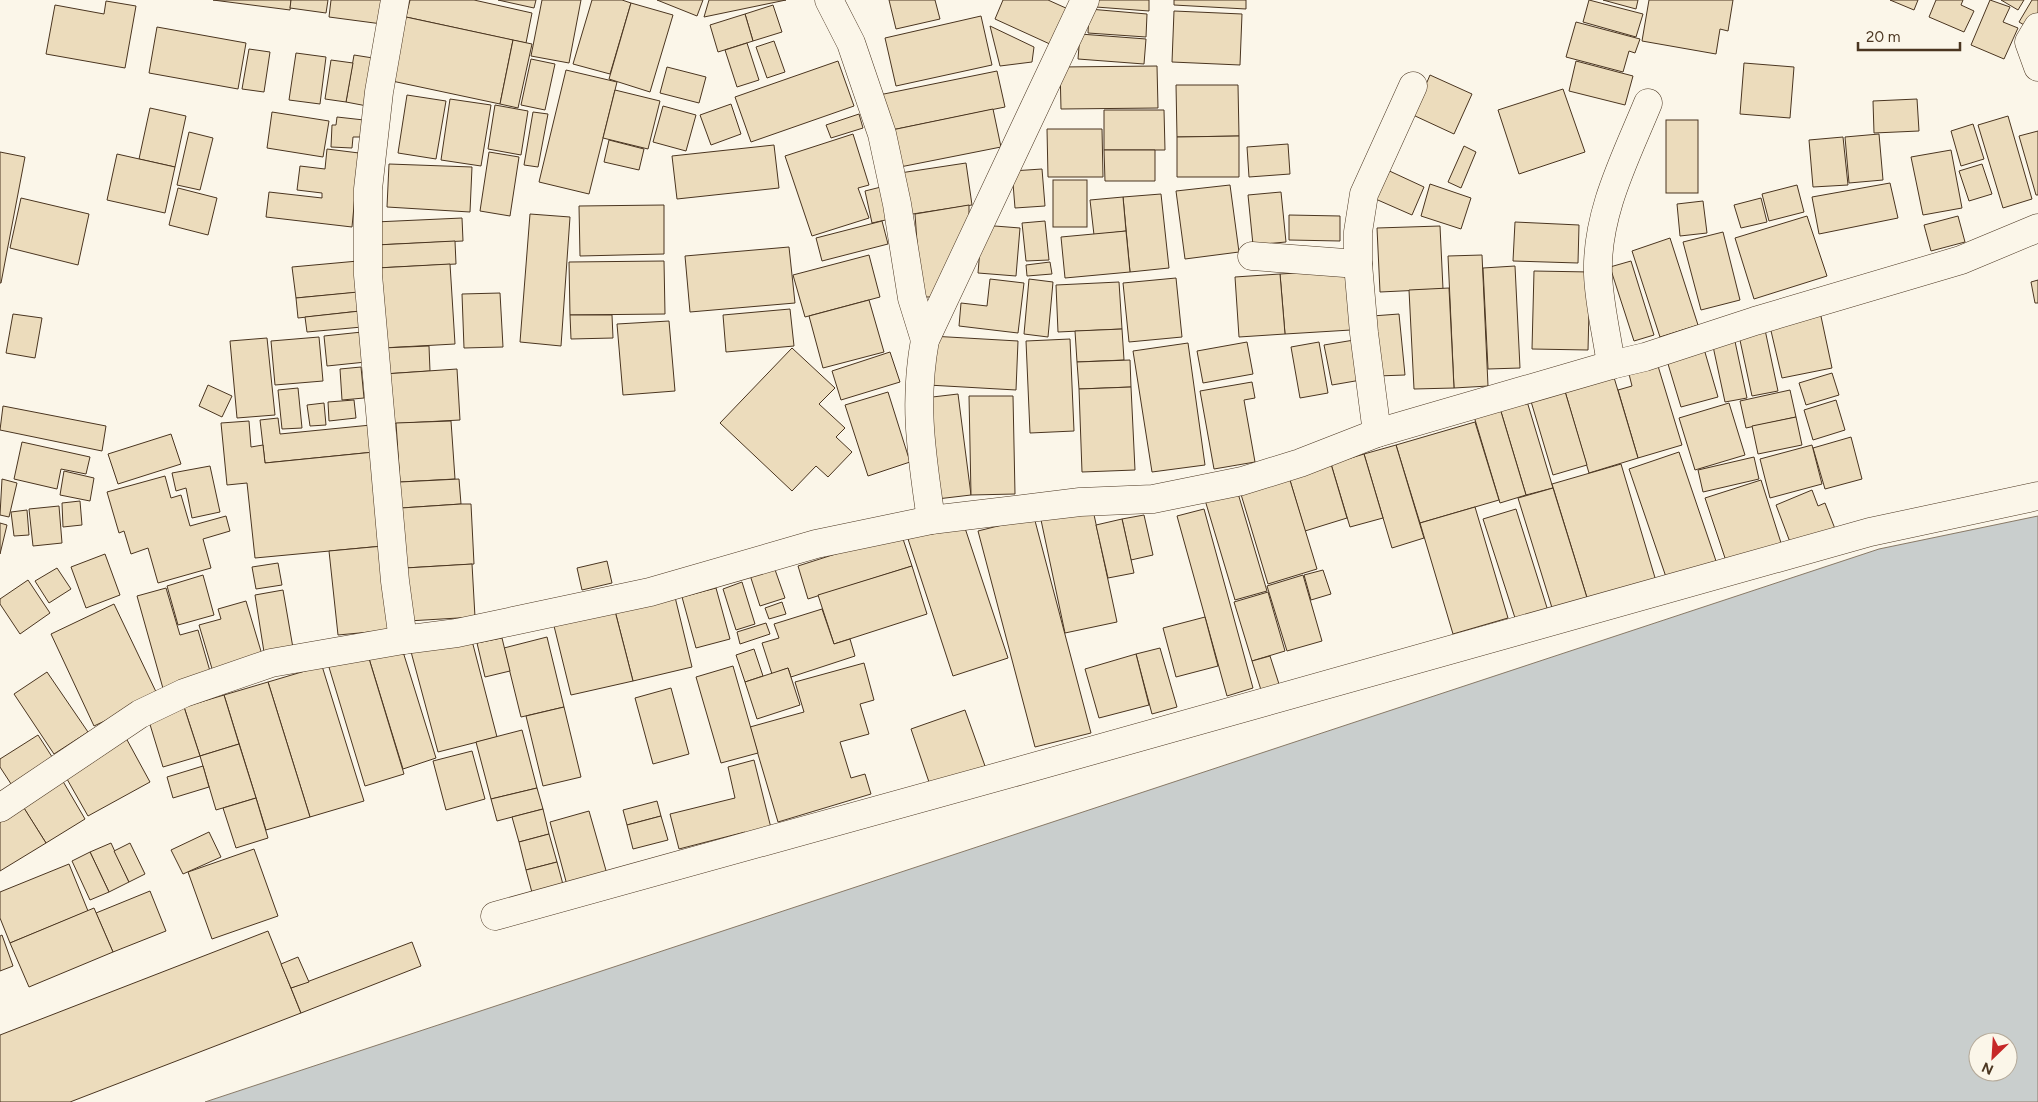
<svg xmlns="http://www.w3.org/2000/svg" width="2038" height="1102" font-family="Figtree,sans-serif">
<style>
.water{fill:#c9cecd;stroke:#887966;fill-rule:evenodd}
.building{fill:#ecdcbc;stroke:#4a3520}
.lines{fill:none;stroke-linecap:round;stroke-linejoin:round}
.minor-casing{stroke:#4a3520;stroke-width:29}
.minor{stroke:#fbf6e9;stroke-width:28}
</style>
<rect width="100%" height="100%" fill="#fbf6e9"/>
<path class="water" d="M2038,516V1102H205L1879,549ZM1978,1042H2008V1072H1978Z"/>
<g class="building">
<polygon points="213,0 291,0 290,10"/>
<polygon points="291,0 328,0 326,13 290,8"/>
<polygon points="331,0 385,0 382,24 329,17"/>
<polygon points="410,0 474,0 532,13 526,43 406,17"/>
<polygon points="498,0 536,0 534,8"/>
<polygon points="542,0 581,0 569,63 531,56"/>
<polygon points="592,0 622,0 631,3 610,74 573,64"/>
<polygon points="657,0 703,0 697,16"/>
<polygon points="709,0 786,0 704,17"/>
<polygon points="889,0 935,0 940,19 896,29"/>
<polygon points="1003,0 1048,0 1068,9 1052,45 995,19"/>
<polygon points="1096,0 1149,0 1149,11 1096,7"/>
<polygon points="1174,0 1246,0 1246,9 1174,5"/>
<polygon points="1589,0 1643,14 1636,37 1583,22"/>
<polygon points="1603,0 1638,0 1636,9"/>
<polygon points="1649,0 1733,0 1728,31 1720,29 1716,54 1642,41"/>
<polygon points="1890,0 1918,0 1914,10"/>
<polygon points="1936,0 1963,0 1961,5 1974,11 1964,32 1929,17"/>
<polygon points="1990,0 2010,7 2003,22 2018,28 2004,59 1971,45"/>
<polygon points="2001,0 2024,0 2018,10"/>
<polygon points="2032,0 2038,0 2038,22 2033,30 2019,22"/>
<polygon points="106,1 136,6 125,68 46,54 55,5 104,14"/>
<polygon points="631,3 673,15 650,92 609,79"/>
<polygon points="773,5 782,32 753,41 745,14"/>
<polygon points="1089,9 1147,14 1146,37 1088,33"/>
<polygon points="1174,11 1242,14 1240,65 1172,62"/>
<polygon points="745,14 753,41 718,52 710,25"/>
<polygon points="981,16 992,65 896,86 885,38"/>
<polygon points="406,17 513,40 500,104 392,81"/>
<polygon points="1576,22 1640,39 1635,53 1629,51 1623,72 1566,57"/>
<polygon points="990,26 1034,47 1032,62 1000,66"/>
<polygon points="157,27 246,43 238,89 149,73"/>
<polygon points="1080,34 1146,39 1144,64 1078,59"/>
<polygon points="513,40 532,44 518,108 500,104"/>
<polygon points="774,41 785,72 767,78 756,47"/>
<polygon points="747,43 759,80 737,87 725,50"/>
<polygon points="249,49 270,52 264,92 242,89"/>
<polygon points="296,53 326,57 320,104 289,100"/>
<polygon points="354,55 373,58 367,106 346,102"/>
<polygon points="531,59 555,64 545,110 521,105"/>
<polygon points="331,60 353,63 346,102 325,99"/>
<polygon points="838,61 854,106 751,142 735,97"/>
<polygon points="1576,61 1633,76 1625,105 1569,91"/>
<polygon points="1744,63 1794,67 1790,118 1740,114"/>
<polygon points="1157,66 1158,108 1061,109 1060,67"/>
<polygon points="667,67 706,77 699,103 660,93"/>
<polygon points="566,70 617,82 589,194 539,182"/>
<polygon points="997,71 1005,107 887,131 879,95"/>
<polygon points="1430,75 1472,94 1454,134 1413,115"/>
<polygon points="1176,85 1238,85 1239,136 1177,137"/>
<polygon points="1563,89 1585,152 1519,174 1498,110"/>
<polygon points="615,90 660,101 648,149 603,138"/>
<polygon points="407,95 446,101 436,159 398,153"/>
<polygon points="450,99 491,105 481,166 441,160"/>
<polygon points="1917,99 1919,131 1874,133 1873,101"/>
<polygon points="731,104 741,134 711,145 700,115"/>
<polygon points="495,105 528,111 521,155 488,149"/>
<polygon points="663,106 696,115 686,151 653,142"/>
<polygon points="150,108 186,116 175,167 139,159"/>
<polygon points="993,109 1001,147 895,168 887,131"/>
<polygon points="1104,110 1164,110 1165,150 1104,150"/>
<polygon points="272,112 329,121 323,157 267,148"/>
<polygon points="533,112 548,114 538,167 524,165"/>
<polygon points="859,114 863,128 831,138 826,125"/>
<polygon points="2008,116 2032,199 2003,208 1978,125"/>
<polygon points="337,117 364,120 363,137 353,137 352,148 331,147 332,125 336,125"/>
<rect x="1666" y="120" width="32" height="73"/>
<polygon points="1973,124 1984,159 1961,166 1951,131"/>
<polygon points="1047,129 1102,129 1103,177 1048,177"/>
<polygon points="2038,131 2038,195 2036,195 2019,136"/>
<polygon points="189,132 213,138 200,190 177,185"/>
<polygon points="853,134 869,185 858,188 869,218 812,236 785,156"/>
<polygon points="1879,134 1883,180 1849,183 1845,137"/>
<polygon points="1239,136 1239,177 1177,177 1177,137"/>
<polygon points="1843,137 1848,185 1813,187 1809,140"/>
<polygon points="609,140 644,149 639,170 604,162"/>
<polygon points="1288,144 1290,174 1249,177 1247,147"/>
<polygon points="774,145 779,188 677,199 672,156"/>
<polygon points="1464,146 1476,152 1461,188 1448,182"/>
<polygon points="327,149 359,153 352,227 266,217 269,192 322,198 322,193 297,190 300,166 325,169"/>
<polygon points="1104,150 1155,150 1155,181 1105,181"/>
<polygon points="1951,150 1962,208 1923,215 1911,157"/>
<polygon points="0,152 25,157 1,283 0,283"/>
<polygon points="489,152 519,157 510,216 480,211"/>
<polygon points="117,154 175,167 165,213 107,200"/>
<polygon points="966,163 972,205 906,215 900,173"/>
<polygon points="389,164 472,167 470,212 387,207"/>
<polygon points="1982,164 1992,194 1969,201 1959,171"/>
<polygon points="1383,168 1424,187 1412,215 1371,197"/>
<polygon points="1042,169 1045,206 1015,208 1012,171"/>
<rect x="1053" y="180" width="34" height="47"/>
<polygon points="1890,183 1898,218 1819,234 1812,197"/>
<polygon points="1430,184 1471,198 1461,229 1421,216"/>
<polygon points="1230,185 1239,252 1185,259 1176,191"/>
<polygon points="1797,185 1804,212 1769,221 1762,194"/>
<polygon points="881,187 890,219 872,223 865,191"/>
<polygon points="178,188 217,198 208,235 169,225"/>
<polygon points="1281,192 1286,242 1253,245 1248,195"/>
<polygon points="1161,194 1169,268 1130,272 1123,197"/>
<polygon points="1123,197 1126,231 1094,235 1090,200"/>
<polygon points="21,198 89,214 78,265 10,248"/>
<polygon points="1761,198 1767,222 1741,228 1734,205"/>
<polygon points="1703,201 1707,233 1680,236 1677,204"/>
<polygon points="664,205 664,254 580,256 579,206"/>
<polygon points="969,205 969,222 933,297 921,297 915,214"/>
<polygon points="530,214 570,217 561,346 520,342"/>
<polygon points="1289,215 1340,216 1340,241 1289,240"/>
<polygon points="1807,216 1827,276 1754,299 1735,238"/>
<polygon points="1958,216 1965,242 1931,251 1924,225"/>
<polygon points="462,218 463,241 376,245 375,222"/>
<polygon points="882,221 888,244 822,261 816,238"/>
<polygon points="1045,221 1049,260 1026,261 1022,223"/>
<polygon points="1515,222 1579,225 1578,263 1513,261"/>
<polygon points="982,225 1020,228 1016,276 978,273"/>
<polygon points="1440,226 1443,289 1380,292 1377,228"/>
<polygon points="1126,231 1130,272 1065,278 1061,237"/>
<polygon points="1723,232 1740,300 1701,310 1683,242"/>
<polygon points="1670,238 1698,325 1660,337 1632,251"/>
<polygon points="455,241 456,264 377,268 376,245"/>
<polygon points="789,247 795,303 690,312 685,256"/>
<polygon points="869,255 880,297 805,317 793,275"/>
<polygon points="1482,255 1488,386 1454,388 1448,256"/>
<polygon points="358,261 361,292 296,298 292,267"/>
<polygon points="664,261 665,314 570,315 569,262"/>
<polygon points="1631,261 1654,335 1634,341 1610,267"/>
<polygon points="1050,262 1052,274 1027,276 1026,265"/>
<polygon points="450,264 455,344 382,348 377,268"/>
<polygon points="1515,266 1520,368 1488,369 1483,268"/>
<polygon points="1346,270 1351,330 1285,334 1280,274"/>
<polygon points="1534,271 1590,272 1588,350 1532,349"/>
<polygon points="1280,274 1285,334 1239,337 1235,277"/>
<polygon points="1176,278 1182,337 1129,342 1123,283"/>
<polygon points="990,279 1024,283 1018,333 959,326 961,303 987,306"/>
<polygon points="1029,279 1053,282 1048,337 1024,334"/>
<polygon points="2038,280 2038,303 2035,303 2031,282"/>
<polygon points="1119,282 1122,329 1058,332 1056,285"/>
<polygon points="1449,288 1454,388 1414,389 1409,290"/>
<polygon points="358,292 360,311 298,318 296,298"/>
<polygon points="500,293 503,347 464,348 462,294"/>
<polygon points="869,300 884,352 823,368 809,316"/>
<polygon points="1819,307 1832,368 1782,378 1768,318"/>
<polygon points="790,309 794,346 726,352 723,315"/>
<polygon points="360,311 362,327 307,332 305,317"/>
<polygon points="13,314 42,318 35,358 6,353"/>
<polygon points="1399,314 1405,375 1377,376 1372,316"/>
<polygon points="570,315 612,315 613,338 571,339"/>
<polygon points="669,321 675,391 623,395 617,324"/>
<polygon points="1764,325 1778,391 1752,396 1738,331"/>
<polygon points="1122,329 1124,360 1077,362 1075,331"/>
<polygon points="362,332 366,362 327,366 324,336"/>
<polygon points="1733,332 1747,398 1725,402 1711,337"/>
<polygon points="931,336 1018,341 1016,390 928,385"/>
<polygon points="319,337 323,381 275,385 271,341"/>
<polygon points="267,338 275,415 237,418 230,341"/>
<polygon points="1070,339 1074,431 1030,433 1026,341"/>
<polygon points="1354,340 1361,380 1332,385 1324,345"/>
<polygon points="1247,342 1253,374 1203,383 1197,351"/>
<polygon points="1319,342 1328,393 1300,398 1291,347"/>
<polygon points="1702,342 1718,397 1681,407 1665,354"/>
<polygon points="1188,343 1205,465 1152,472 1133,351"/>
<polygon points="429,346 430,371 384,374 382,348"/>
<polygon points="792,348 835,388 819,404 845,428 836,437 852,452 828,477 816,466 792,491 720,423"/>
<polygon points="890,352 900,382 841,400 832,371"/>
<polygon points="1130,360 1131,387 1079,389 1077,362"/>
<polygon points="1658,366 1682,445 1638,458 1618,390 1632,386 1629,374"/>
<polygon points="361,367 364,398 342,400 340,369"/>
<polygon points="457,369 460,420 386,424 384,374"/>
<polygon points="1832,373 1839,395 1806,405 1799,383"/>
<polygon points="1613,374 1638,458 1589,473 1564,388"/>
<polygon points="1252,382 1255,398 1244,400 1255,462 1214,469 1200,391"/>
<polygon points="208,385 232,396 222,417 199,406"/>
<polygon points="1131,387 1135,470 1082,472 1079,389"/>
<polygon points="298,388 302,428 282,429 278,390"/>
<polygon points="1564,388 1587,465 1553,475 1530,398"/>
<polygon points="1790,390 1796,417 1746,428 1740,401"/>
<polygon points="888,392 910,462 868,476 845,405"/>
<polygon points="958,394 971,495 937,499 924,398"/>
<polygon points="969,396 1013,396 1015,494 971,495"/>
<polygon points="1526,398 1553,488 1526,495 1499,405"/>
<polygon points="354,400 356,418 329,421 328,402"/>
<polygon points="1836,400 1845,430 1813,440 1804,410"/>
<polygon points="324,403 326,425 310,426 307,405"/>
<polygon points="1729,403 1745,455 1695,470 1679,418"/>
<polygon points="1499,405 1526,495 1500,503 1473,413"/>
<polygon points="3,406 106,426 102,451 0,430"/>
<polygon points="1796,417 1802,445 1758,454 1752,426"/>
<polygon points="278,418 280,434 371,425 374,452 265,463 260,420"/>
<polygon points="249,421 251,447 263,445 265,463 374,452 383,546 255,558 247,483 227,485 221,423"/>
<polygon points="451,421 455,479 400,482 396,423"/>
<polygon points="1475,422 1499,500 1420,523 1396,445"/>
<polygon points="171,434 181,464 118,484 108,454"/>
<polygon points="1851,437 1862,479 1825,489 1813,448"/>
<polygon points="22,442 90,457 86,474 61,469 57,489 14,479"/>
<polygon points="1396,445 1424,538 1392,548 1364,454"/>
<polygon points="1812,445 1822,484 1770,498 1760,459"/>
<polygon points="1679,452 1716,561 1666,577 1629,469"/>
<polygon points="1364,454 1383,518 1350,527 1331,464"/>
<polygon points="1754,457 1759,479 1703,492 1698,470"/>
<polygon points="1331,464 1347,518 1305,531 1289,477"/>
<polygon points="1621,464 1656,581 1588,601 1552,484"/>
<polygon points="210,466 220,512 192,518 186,488 176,491 172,473"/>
<polygon points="64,471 94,478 90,501 60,495"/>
<polygon points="165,476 171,498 181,495 190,526 226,516 230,531 203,539 211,568 158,583 148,548 131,554 124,531 119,533 107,492"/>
<polygon points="1289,477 1317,569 1268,584 1240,491"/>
<polygon points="2,479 17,483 9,517 0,515"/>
<polygon points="459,479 461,504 401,508 400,482"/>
<polygon points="1761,480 1782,546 1727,564 1705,498"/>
<polygon points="1553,488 1588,601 1553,611 1518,498"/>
<polygon points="1237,490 1267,591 1235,600 1205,500"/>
<polygon points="1812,490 1818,506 1825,503 1837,534 1793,550 1776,505"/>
<polygon points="80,501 82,525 63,527 62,503"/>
<polygon points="461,504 471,504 474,564 405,568 401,508"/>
<polygon points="59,506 62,543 33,546 29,509"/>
<polygon points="1475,507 1508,618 1453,634 1420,523"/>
<polygon points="1204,509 1253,688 1227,696 1177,516"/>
<polygon points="1516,509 1548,611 1516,621 1483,519"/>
<polygon points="27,510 29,535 14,536 11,512"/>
<polygon points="1093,510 1117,622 1065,633 1041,520"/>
<polygon points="1144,515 1153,555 1131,560 1122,519"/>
<polygon points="1034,517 1091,733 1035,747 978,531"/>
<polygon points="1122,519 1134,573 1108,578 1096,525"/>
<polygon points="963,522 1008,658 953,676 908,539"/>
<polygon points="0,523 7,525 0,554"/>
<polygon points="901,533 912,566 808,599 798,566"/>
<polygon points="383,546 391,630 338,635 329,551"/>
<polygon points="105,554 120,595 86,608 71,567"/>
<polygon points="607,561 612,583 582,590 577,568"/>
<polygon points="278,563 282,585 256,589 252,567"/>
<polygon points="472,564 475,617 408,621 405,568"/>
<polygon points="773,564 785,598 760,606 749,572"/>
<polygon points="912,566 927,614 834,644 818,595"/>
<polygon points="57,568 71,589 49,603 35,581"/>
<polygon points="1323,570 1331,594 1311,600 1304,575"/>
<polygon points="203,575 214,615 178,625 167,586"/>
<polygon points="1303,575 1322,641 1287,651 1267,586"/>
<polygon points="28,580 50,613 20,634 0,604 0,599"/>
<polygon points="742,582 755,624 736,630 723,589"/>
<polygon points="166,588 180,635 198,630 212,678 164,692 137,596"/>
<polygon points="716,588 730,639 696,648 682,597"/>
<polygon points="283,590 293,648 264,652 255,595"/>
<polygon points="1268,592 1285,651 1252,661 1234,602"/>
<polygon points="675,597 692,667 633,681 615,611"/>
<polygon points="246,601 263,658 213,672 199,625 221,619 218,609"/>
<polygon points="782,602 786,614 769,619 765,608"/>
<polygon points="114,604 158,696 94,726 51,634"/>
<polygon points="822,609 834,644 850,639 855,656 791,677 788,668 772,674 762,643 779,638 774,624"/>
<polygon points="615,611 633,681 571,695 554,626"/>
<polygon points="1205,617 1218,666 1176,677 1163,628"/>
<polygon points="766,623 770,634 740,644 737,632"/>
<polygon points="470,633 497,737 438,752 410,648"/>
<polygon points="547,637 564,707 521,717 504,648"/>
<polygon points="502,638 510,671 485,677 477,643"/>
<polygon points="400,642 436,758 403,769 367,652"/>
<polygon points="1160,648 1177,707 1152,714 1136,654"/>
<polygon points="754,649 763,676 745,682 736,655"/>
<polygon points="367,652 404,774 365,786 328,664"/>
<polygon points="1136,654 1149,705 1099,718 1085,669"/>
<polygon points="1270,656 1279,684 1261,690 1252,661"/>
<polygon points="864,663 874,700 860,704 869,734 840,742 851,778 865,774 871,794 778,822 750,727 804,712 795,682"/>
<polygon points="322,666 364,801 310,817 268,682"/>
<polygon points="733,666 758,753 721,763 696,677"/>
<polygon points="788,668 800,705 757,719 745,682"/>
<polygon points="47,672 88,732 54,754 14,694"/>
<polygon points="268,682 310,817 266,830 224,695"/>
<polygon points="671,688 689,754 653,764 635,698"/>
<polygon points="224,695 239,744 200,756 184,707"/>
<polygon points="184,707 200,756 163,767 148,718"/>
<polygon points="564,707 581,777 543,786 526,716"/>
<polygon points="965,710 985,766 930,785 911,729"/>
<polygon points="522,730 537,788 491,799 476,742"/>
<polygon points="38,735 56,763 15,790 0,767 0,759"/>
<polygon points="126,738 150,782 88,816 63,772"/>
<polygon points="239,744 256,798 216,810 200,756"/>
<polygon points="472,751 485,799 446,810 433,761"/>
<polygon points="754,760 771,828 746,834 745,832 679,849 670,814 735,798 728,767"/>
<polygon points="203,766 209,787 173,798 167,777"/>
<polygon points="61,778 85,819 46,843 20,802"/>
<polygon points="537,788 543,809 497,821 491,799"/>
<polygon points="256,798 268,838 236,848 223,808"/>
<polygon points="657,801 661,816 627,825 623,810"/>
<polygon points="24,808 46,843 0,871 0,822"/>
<polygon points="543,809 549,834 519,842 512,817"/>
<polygon points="589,811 607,874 567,885 550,822"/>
<polygon points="661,816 668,840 633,849 627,825"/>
<polygon points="209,832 221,857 183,874 171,850"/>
<polygon points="549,834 557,862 526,870 519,842"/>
<polygon points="111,843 129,882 109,892 90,852"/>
<polygon points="130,843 145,874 129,882 114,851"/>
<polygon points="254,849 278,916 212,939 188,872"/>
<polygon points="90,852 109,892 90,900 72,861"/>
<polygon points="557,862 565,892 534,900 526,870"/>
<polygon points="69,864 88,911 10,943 0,918 0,892"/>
<polygon points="150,891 166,931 113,952 96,913"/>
<polygon points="94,908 113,952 29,987 10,943"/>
<polygon points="268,931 301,1013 70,1102 0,1102 0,1035"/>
<polygon points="2,935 13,966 0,971 0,936"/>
<polygon points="412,942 421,966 301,1013 291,988"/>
<polygon points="298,957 309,982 291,988 281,964"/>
</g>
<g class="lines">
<g class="minor-casing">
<g id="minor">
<polyline points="395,0 379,92 368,189 368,275 395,581 403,640"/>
<polyline points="829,0 851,43 882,134 897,204 912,298 925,340"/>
<polyline points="2038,27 2029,42 2038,67"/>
<polyline points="1252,256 1358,264"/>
<path d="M1611,365C1607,335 1599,304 1598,274C1596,213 1626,157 1648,103"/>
<polyline points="1377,433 1364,333 1358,264 1358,232 1364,194 1413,86"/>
<path d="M931,520C922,455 913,406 925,340L1085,0"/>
<polyline points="0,808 140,714 184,693 271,663 403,640 457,633 650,592 816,544 931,520 1080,502 1153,499 1242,481 1300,463 1377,433 1611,365 1645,357 1755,321 1961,260 2038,228"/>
<polyline points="495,916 1019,771 1870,532 2038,496"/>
</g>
</g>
<use href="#minor" class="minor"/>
</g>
<g transform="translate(1993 1057) rotate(205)"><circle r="24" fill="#fbf6e9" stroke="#b4a999"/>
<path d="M0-4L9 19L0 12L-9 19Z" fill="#c62828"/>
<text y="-8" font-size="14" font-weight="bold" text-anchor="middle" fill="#4a3520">N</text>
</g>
<path d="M1858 42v8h102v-8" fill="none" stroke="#4a3520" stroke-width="2.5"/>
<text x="1866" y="42" font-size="15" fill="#4a3520" stroke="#fbf6e9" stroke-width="4" paint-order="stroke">20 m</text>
</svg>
